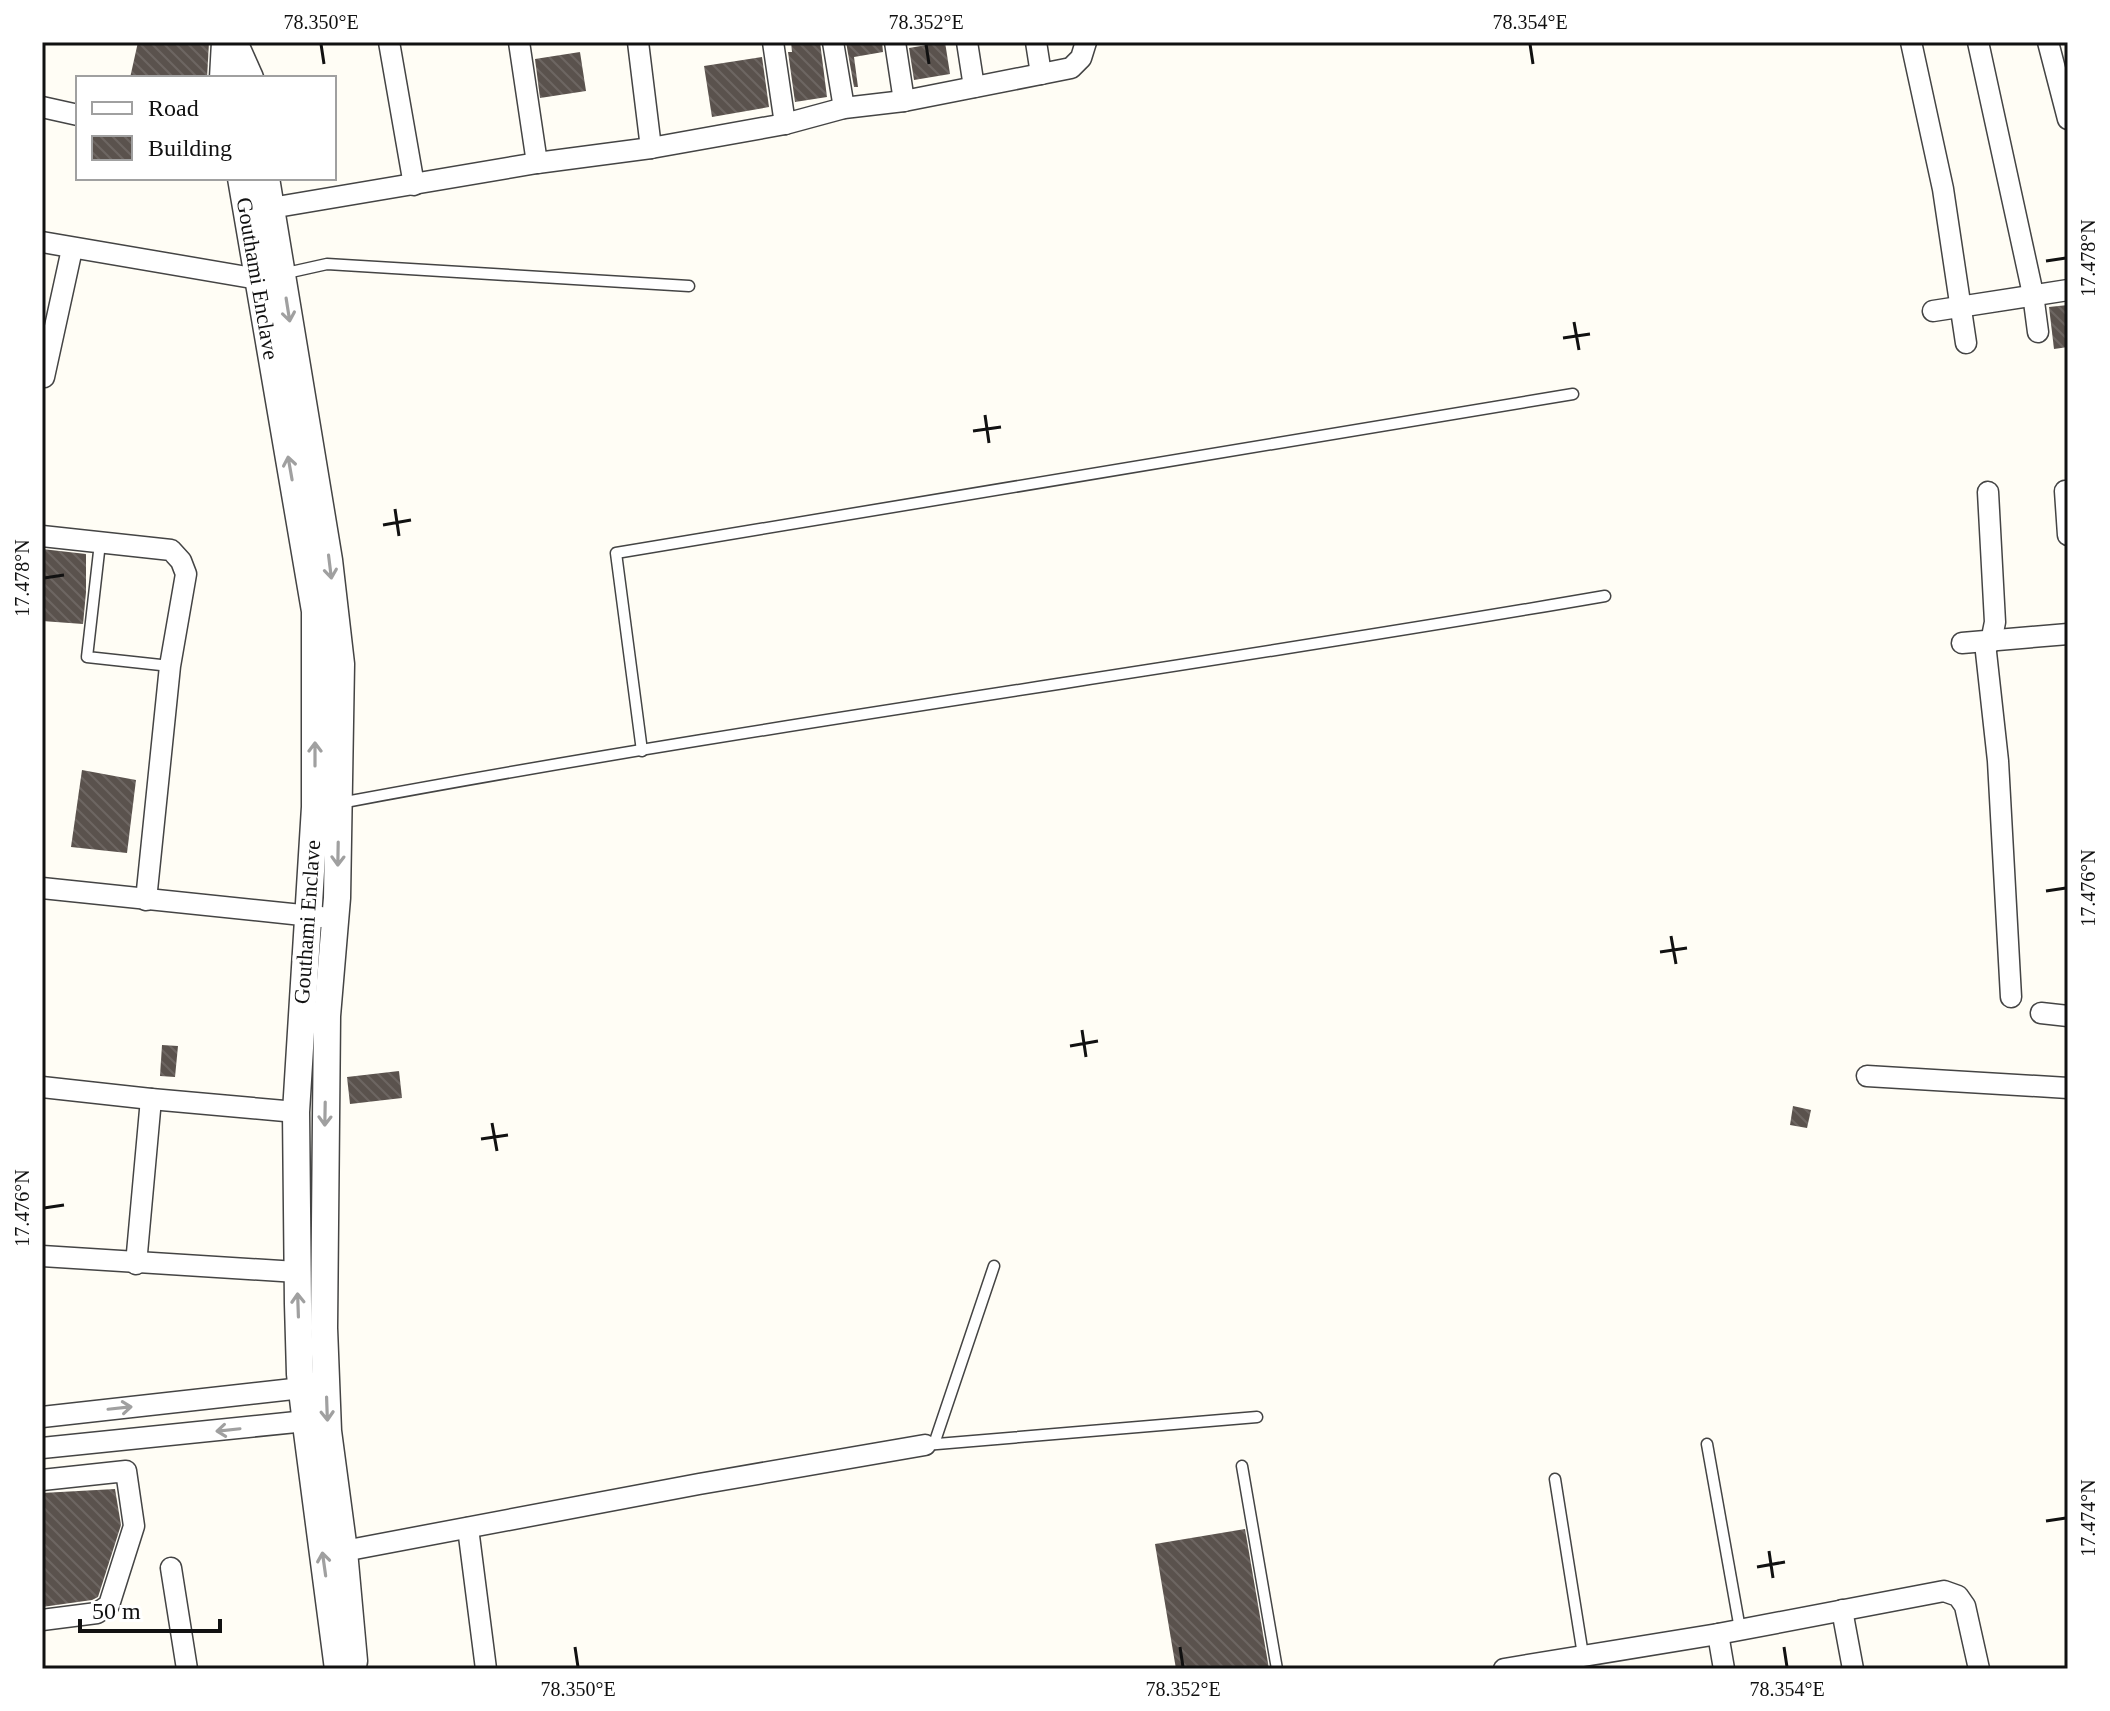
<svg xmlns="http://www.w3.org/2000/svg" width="2110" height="1711" font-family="Georgia,serif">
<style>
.building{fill:url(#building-back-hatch)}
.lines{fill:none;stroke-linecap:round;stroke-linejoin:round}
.service-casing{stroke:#444;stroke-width:13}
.minor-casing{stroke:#444;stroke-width:23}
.tertiary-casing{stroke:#444;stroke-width:29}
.service{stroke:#fff;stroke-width:10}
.minor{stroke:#fff;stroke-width:20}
.tertiary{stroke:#fff;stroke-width:26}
.oneway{stroke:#a0a0a0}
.ticks{fill:none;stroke:#111;stroke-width:3}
.labels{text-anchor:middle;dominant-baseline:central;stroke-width:8;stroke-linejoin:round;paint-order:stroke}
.street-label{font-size:22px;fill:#111;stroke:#fff}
.neatline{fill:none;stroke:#111;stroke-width:3}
.ticks-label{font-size:20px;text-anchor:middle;fill:#111}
</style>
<defs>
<pattern id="building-back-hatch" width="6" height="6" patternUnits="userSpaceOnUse" patternTransform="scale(2)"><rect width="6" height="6" fill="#5a524d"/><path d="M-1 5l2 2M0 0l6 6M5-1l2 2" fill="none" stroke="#6d6662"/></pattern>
</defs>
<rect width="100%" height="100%" fill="#fffdf5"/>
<g class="building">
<polygon points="138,42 209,42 207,78 130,78"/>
<polygon points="791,42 820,42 827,97 795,102 788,52 792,52"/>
<polygon points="846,42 882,42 883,52 854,57 858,87 854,87"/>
<polygon points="945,42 950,74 914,80 909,48"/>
<polygon points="580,52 586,91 540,98 535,59"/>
<polygon points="762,57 769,107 712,117 704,66"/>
<polygon points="2068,305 2068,347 2054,349 2049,307"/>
<polygon points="42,549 86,554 86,592 83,624 42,621"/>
<polygon points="82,770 136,780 127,853 71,847"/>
<polygon points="162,1045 178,1046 175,1077 160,1076"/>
<polygon points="399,1071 402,1098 350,1104 347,1077"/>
<polygon points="1793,1106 1811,1110 1807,1128 1790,1125"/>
<polygon points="115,1489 121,1525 98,1597 92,1600 42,1607 42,1493"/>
<polygon points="1245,1529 1269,1669 1176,1669 1155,1544"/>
</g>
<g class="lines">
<g class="service-casing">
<g id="service">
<polyline points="282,274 327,264 689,286"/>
<polyline points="100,543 87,657 170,666"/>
<polyline points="642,751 616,553 1573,394"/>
<path d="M340,803C760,724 1184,669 1605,596"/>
<polyline points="934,1444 994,1266"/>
<polyline points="1707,1444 1740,1629"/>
<polyline points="925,1445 1257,1417"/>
<polyline points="1242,1466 1277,1669"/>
<polyline points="1555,1479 1583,1655"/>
</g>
</g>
<g class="minor-casing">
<g id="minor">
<polyline points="389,42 414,185"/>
<polyline points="519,42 537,163"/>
<polyline points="638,42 651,148"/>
<polyline points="773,42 785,124"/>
<polyline points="833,42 844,108"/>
<polyline points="895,42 904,101"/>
<polyline points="967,42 974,87"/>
<polyline points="1036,42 1041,74"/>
<polyline points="1911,42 1943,189 1966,343"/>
<polyline points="1978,42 2033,294 2038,332"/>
<polyline points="2048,42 2068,119"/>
<polyline points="42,107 78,115"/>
<polyline points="271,208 537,163 651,148 785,124 844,108 904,101 1041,74 1071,68 1081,58 1086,42"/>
<polyline points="42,242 258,279"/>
<polyline points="1933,311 2068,290"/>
<polyline points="44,377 72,249"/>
<polyline points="2065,491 2068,535"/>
<polyline points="1988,492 1995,622 1991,642"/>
<polyline points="42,536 171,550 181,561 186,574 170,666 146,900"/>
<polyline points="1962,643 2068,634"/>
<polyline points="1985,643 1998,761 2011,997"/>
<polyline points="42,888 321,917"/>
<polyline points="2041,1013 2068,1016"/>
<polyline points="1867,1076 2068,1088"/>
<polyline points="42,1087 151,1099 296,1112"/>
<polyline points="42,1256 297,1272"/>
<polyline points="136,1264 151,1099"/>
<polyline points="42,1417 302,1388"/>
<polyline points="42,1448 306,1421"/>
<polyline points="42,1480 126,1471 134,1526 109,1605 97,1613 42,1620"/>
<polyline points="468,1528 486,1669"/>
<polyline points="344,1551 699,1484 925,1445"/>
<polyline points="171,1568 187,1669"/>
<polyline points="1842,1610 1853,1669"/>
<polyline points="1718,1634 1724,1669"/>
<polyline points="1504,1669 1718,1634 1944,1591 1958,1596 1965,1606 1979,1669"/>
</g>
</g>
<g class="tertiary-casing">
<g id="tertiary">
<polyline points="234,42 250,78"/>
<polyline points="223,78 225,42"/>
<path id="s1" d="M241,178L315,611V807L296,1112L298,1304L300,1374L307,1432L338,1669"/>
<polyline points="266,178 329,560 341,664 337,898 327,1016 324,1328 328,1431 344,1551 354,1661"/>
</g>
</g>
<use href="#service" class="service"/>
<use href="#minor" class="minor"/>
<use href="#tertiary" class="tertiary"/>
</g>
<defs><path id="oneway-shaft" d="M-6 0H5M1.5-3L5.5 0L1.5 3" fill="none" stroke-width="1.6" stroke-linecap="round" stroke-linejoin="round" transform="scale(2)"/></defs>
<g class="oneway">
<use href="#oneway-shaft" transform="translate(288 310) rotate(81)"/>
<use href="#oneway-shaft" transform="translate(290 468) rotate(-100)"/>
<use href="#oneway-shaft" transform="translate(330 567) rotate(83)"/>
<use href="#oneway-shaft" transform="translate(315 754) rotate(-90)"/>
<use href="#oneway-shaft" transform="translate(338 854) rotate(91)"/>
<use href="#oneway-shaft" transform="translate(325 1114) rotate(91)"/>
<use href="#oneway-shaft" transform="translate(298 1305) rotate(-92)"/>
<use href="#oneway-shaft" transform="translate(120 1408) rotate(-6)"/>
<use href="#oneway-shaft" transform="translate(327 1409) rotate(88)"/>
<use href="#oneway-shaft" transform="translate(228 1430) rotate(174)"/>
<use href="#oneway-shaft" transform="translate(324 1564) rotate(-98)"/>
</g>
<path class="ticks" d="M321,44L324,64M926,44L929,64M1530,44L1533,64M2046,261L2066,258M1574,322L1579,350M1563,338L1590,334M985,415L989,443M973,431L1001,427M395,509L399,536M383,525L411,520M44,578L64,575M2046,891L2066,888M1671,936L1676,964M1660,952L1687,948M1082,1030L1086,1057M1070,1046L1098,1041M492,1123L497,1151M481,1139L508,1135M44,1208L64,1205M2046,1521L2066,1518M1769,1551L1773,1578M1757,1567L1785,1562M575,1647L578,1667M1180,1647L1183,1667M1784,1647L1787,1667"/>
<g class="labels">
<g class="street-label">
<text stroke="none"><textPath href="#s1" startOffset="102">Gouthami Enclave</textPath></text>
<text transform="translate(307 922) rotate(-86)">Gouthami Enclave</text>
</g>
</g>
<rect width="2110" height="1711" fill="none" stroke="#ffffff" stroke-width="88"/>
<rect x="76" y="76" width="260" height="104" fill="#ffffff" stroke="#a0a0a0" stroke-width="2"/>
<rect x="92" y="102" width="40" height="12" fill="#ffffff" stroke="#a0a0a0" stroke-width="2"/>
<text x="148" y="116" font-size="24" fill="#111111">Road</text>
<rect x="92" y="136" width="40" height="24" fill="url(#building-back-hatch)" stroke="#a0a0a0" stroke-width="2"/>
<text x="148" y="156" font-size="24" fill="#111111">Building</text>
<path d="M80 1619v12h140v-12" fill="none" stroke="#111111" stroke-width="4"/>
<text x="92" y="1619" font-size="24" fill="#111111" stroke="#ffffff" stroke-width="6" paint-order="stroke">50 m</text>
<rect x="44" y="44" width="2022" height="1623" class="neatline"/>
<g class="ticks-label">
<text x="321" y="29">78.350°E</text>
<text x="926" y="29">78.352°E</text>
<text x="1530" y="29">78.354°E</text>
<text transform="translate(2088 258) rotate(-90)" y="7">17.478°N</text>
<text transform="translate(22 578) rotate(-90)" y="7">17.478°N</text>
<text transform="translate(2088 888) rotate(-90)" y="7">17.476°N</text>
<text transform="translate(22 1208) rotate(-90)" y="7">17.476°N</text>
<text transform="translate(2088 1518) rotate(-90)" y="7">17.474°N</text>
<text x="578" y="1696">78.350°E</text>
<text x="1183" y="1696">78.352°E</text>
<text x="1787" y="1696">78.354°E</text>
</g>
</svg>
